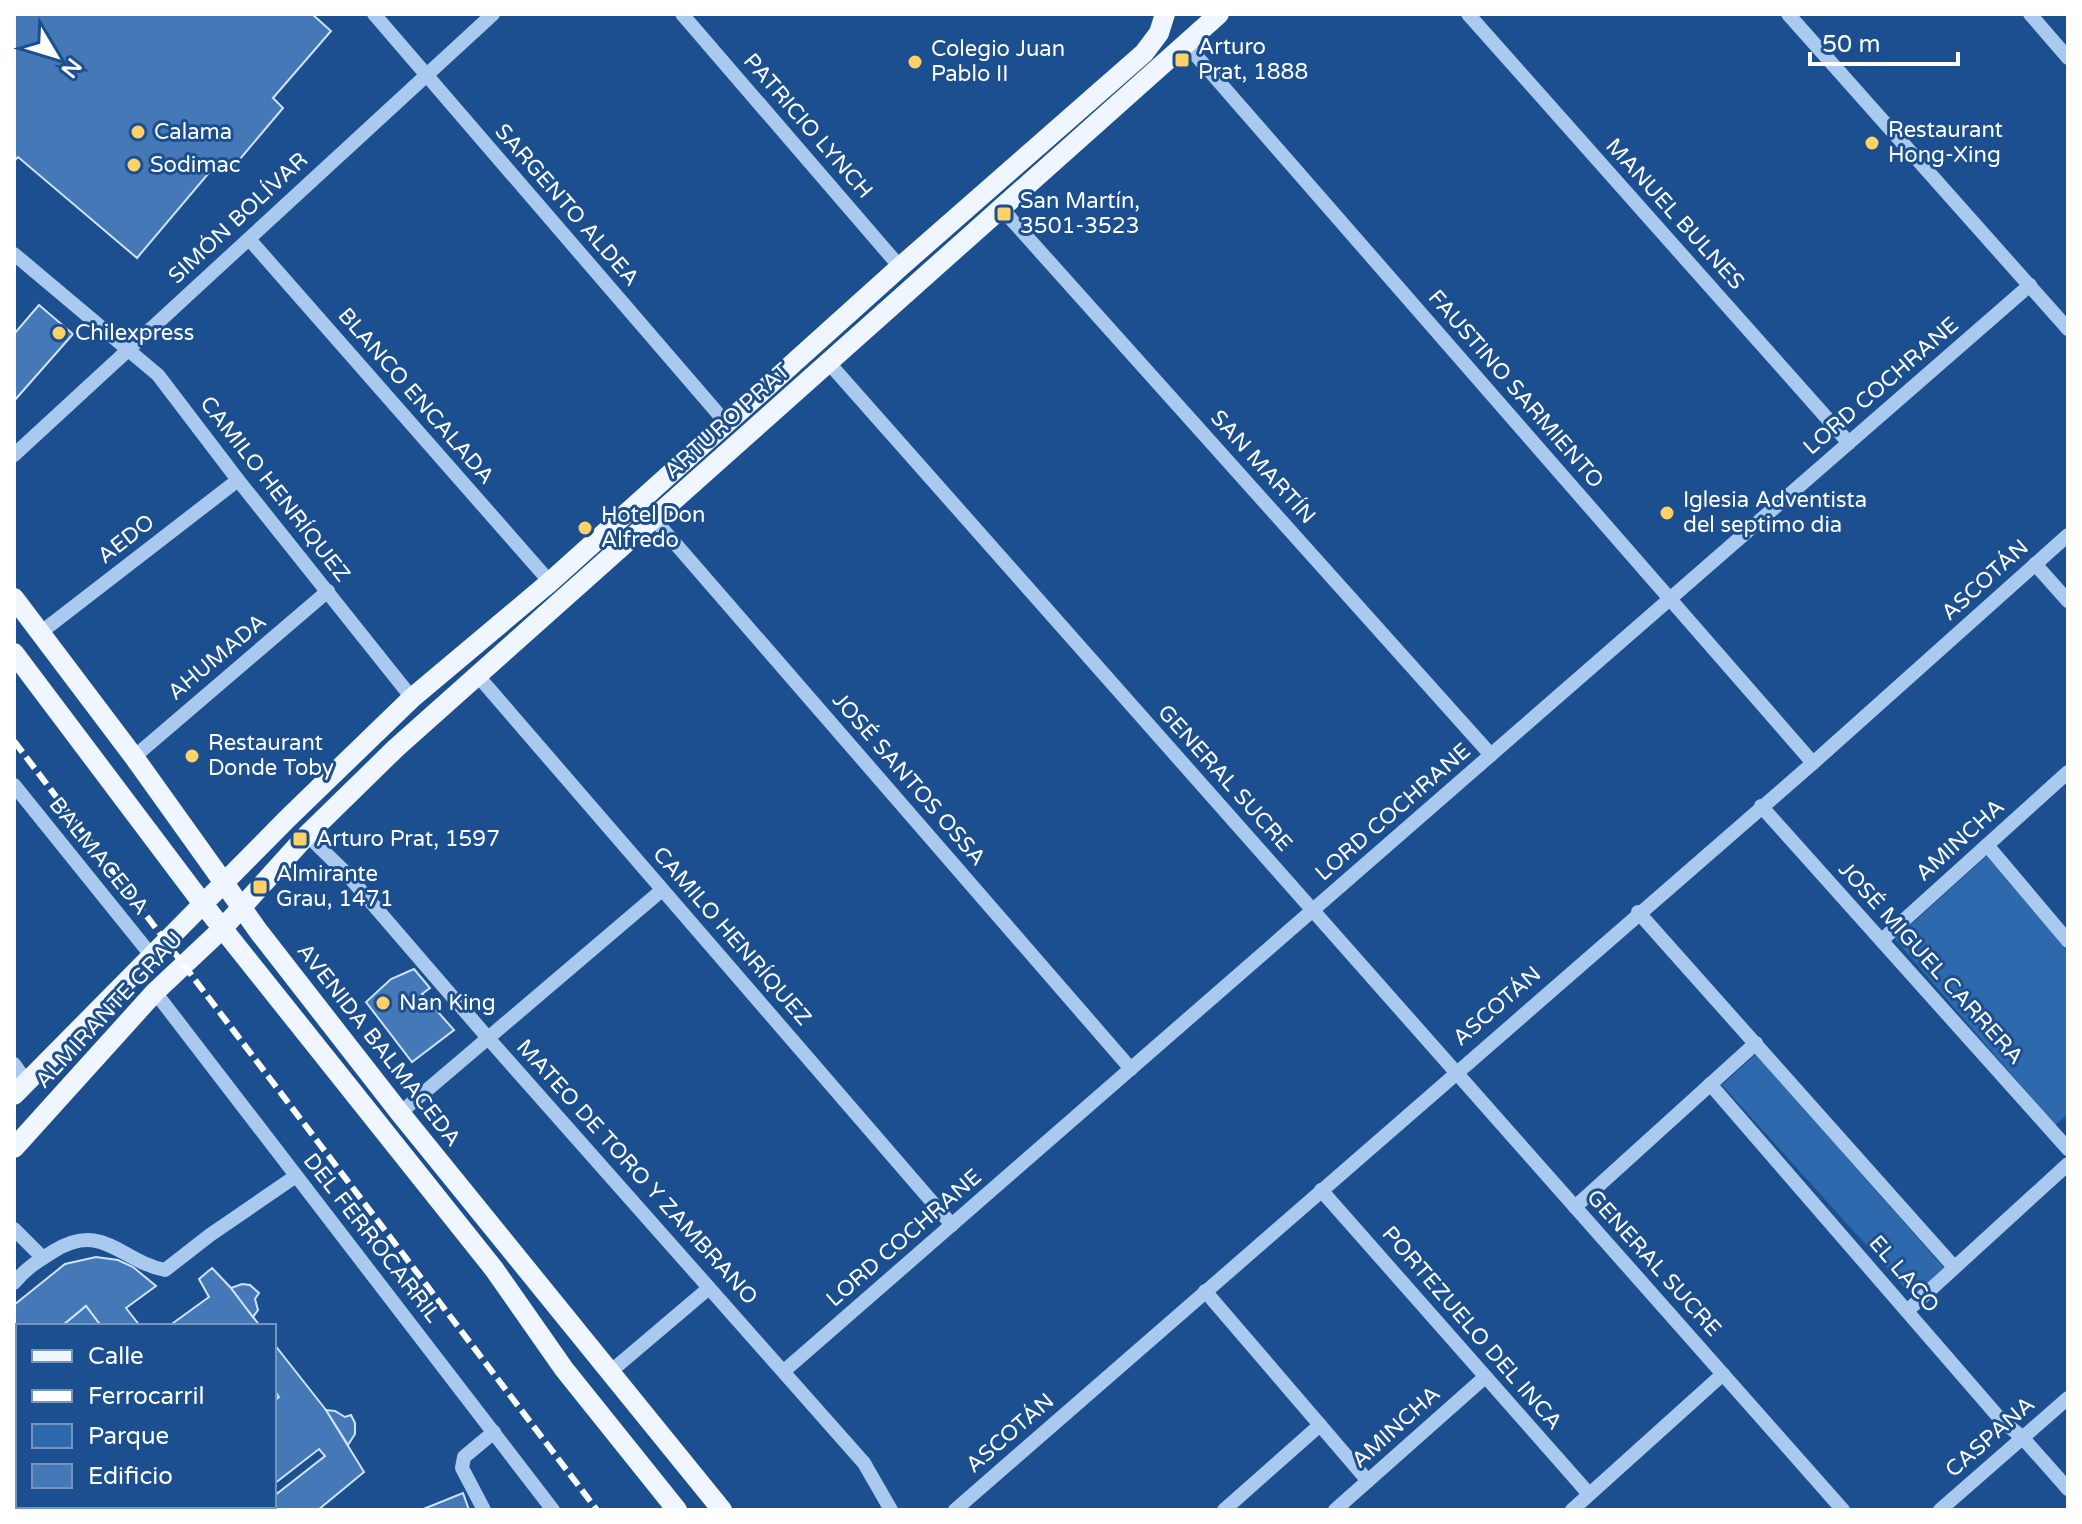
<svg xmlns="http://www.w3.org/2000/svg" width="2082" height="1524" font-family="'Varela Round',sans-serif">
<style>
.green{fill:#2e69ad}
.building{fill:#4478b7;stroke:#cfe3fa;stroke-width:2}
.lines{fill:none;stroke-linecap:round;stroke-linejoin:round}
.minor{stroke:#a9c9ee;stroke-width:14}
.major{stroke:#f0f6ff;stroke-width:20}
.rail{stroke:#fff;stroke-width:6;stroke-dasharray:14 6;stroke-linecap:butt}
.poi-dot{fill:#ffd166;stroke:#1b4f8f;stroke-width:3}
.labels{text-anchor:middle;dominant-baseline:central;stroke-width:6;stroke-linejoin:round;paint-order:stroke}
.poi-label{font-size:22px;fill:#fff;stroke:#1b4f8f;text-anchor:start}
.street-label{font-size:22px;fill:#fff;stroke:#1b4f8f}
</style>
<rect width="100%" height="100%" fill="#1b4f8f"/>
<g class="green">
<polygon points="1989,854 2068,952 2068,1114 2055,1125 1895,939"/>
<polygon points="1756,1054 1944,1268 1913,1297 1722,1085"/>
</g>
<g class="building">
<polygon points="14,14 312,14 331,31 273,98 283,108 229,172 218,162 137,258 18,157 14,161"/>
<polygon points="39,305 73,334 14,401 14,334"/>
<polygon points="414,969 430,988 422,994 454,1030 412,1062 366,1002 391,979"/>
<polygon points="96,1257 118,1260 133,1267 156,1286 126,1308 140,1326 101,1326 86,1306 62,1326 18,1326 18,1363 14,1367 14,1305 65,1264"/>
<polygon points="212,1268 231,1288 260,1326 169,1326 209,1297 199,1279"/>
<polygon points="242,1284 250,1285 259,1293 255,1299 258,1310 253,1317 231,1288"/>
<polygon points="86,1306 101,1326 62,1326"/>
<polygon points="274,1344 326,1410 364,1472 318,1510 271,1510 267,1506 274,1506 274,1496 325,1456 319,1449 274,1484 274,1401 279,1397 274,1390"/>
<polygon points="14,1394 18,1398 18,1457 14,1454"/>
<polygon points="326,1410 335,1411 345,1417 351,1415 355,1423 355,1434 348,1445"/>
<polygon points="463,1493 469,1510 421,1510"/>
<polygon points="68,1506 114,1506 116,1510 70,1510"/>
<polygon points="124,1506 234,1506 237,1510 127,1510"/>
</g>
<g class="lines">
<g class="minor">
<polyline points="374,14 727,424"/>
<polyline points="682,14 900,267"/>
<polyline points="1468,14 1849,443"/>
<polyline points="1788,14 2068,329"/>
<polyline points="2030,14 2068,58"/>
<polyline points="1186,44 1813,763"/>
<polyline points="1002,209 1491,755"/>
<polyline points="249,239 550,582"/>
<polyline points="14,254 158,375 238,480 412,698"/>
<polyline points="828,362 1843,1510"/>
<polyline points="14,455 493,14"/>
<polyline points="654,519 1131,1069"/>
<polyline points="2035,564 2068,601"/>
<polyline points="40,633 238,480"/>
<polyline points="478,676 952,1225"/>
<polyline points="134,757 328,591"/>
<polyline points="14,785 151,955"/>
<polyline points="1761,806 2068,1149"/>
<polyline points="307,835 345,872 488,1038 864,1463 891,1510"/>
<polyline points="1987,845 2068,941"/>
<polyline points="1638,912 1954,1267"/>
<polyline points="1882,940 2068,772"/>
<polyline points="155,992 553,1510"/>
<polyline points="14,1064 26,1081"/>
<polyline points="1710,1084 2002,1421 2022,1437 2068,1489"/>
<polyline points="400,1113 662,890"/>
<polyline points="1321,1190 1589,1494"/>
<polyline points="1575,1207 1756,1043"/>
<polyline points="14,1229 43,1258"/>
<path d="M14,1283C26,1268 38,1261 54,1251C103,1221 120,1261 165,1270L210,1235L296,1176"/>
<polyline points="1205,1291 1368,1481"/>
<polyline points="1907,1311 2068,1164"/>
<polyline points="784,1371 2030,285"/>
<polyline points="610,1372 709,1288"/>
<polyline points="14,1499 18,1500"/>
<polyline points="29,1506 35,1510"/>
<polyline points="484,1510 462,1468 464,1457 494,1432"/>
<polyline points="955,1510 1813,763 2068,535"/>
<polyline points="1224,1510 1320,1425"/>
<polyline points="1335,1510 1485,1377"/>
<polyline points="1572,1510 1723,1374"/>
<polyline points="1940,1510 2068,1398"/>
</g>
<g class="major">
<polyline points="14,598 134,757 259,932 400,1113 722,1510"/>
<polyline points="14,653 203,904 494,1269 564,1369 677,1510"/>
<polyline points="14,1095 288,818 412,698 550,582 900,267 1144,53 1159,33 1165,14"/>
<polyline points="14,1148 155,992 222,929 307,835 396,748 1219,14"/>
</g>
<polyline class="rail" points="14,741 597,1510"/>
</g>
<g class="poi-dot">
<rect x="1174" y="52" width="16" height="16" rx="4"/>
<circle cx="915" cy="62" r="8"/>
<circle cx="138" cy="132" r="8"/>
<circle cx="1872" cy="143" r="8"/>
<circle cx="134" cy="165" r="8"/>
<rect x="996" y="206" width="16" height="16" rx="4"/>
<circle cx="59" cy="333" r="8"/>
<circle cx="1667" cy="513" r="8"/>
<circle cx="585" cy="528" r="8"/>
<circle cx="192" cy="756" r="8"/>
<rect x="292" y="831" width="16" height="16" rx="4"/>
<rect x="252" y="879" width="16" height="16" rx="4"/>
<circle cx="383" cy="1003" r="8"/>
</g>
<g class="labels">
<g class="poi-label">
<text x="1198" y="47">Arturo<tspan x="1198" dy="25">Prat, 1888</tspan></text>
<text x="931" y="49">Colegio Juan<tspan x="931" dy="25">Pablo II</tspan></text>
<text x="1888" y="130">Restaurant<tspan x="1888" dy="25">Hong-Xing</tspan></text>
<text x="154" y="132">Calama</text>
<text x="150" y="165">Sodimac</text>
<text x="1020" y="201">San Martín,<tspan x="1020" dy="25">3501-3523</tspan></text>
<text x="75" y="333">Chilexpress</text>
<text x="1683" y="500">Iglesia Adventista<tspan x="1683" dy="25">del septimo dia</tspan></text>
<text x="601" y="515">Hotel Don<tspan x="601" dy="25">Alfredo</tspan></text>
<text x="208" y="743">Restaurant<tspan x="208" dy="25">Donde Toby</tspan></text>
<text x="316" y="839">Arturo Prat, 1597</text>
<text x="276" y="874">Almirante<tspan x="276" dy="25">Grau, 1471</tspan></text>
<text x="399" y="1003">Nan King</text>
</g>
<g class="street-label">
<text transform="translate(808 126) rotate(49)">PATRICIO LYNCH</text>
<text transform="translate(567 205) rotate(49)">SARGENTO ALDEA</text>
<text transform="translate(1675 214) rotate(48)">MANUEL BULNES</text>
<text transform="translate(238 218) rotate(-43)">SIMÓN BOLÍVAR</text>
<text transform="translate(1881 386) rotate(-41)">LORD COCHRANE</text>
<text transform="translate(1516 389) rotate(49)">FAUSTINO SARMIENTO</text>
<text transform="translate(416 396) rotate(49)">BLANCO ENCALADA</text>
<text transform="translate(727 421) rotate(-42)">ARTURO PRAT</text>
<text transform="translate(1263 467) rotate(48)">SAN MARTÍN</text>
<text transform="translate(275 489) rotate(52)">CAMILO HENRÍQUEZ</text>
<text transform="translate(126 539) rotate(-38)">AEDO</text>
<text transform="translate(1985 580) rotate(-42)">ASCOTÁN</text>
<text transform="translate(217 657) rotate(-40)">AHUMADA</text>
<text transform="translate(1225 778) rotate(48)">GENERAL SUCRE</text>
<text transform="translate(909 779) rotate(49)">JOSÉ SANTOS OSSA</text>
<text transform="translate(1393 812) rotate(-41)">LORD COCHRANE</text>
<text transform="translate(1960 840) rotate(-42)">AMINCHA</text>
<text transform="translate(99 856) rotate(51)">BALMACEDA</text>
<text transform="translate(732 936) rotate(49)">CAMILO HENRÍQUEZ</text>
<text transform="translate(1931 963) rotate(48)">JOSÉ MIGUEL CARRERA</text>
<text transform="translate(1497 1006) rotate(-41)">ASCOTÁN</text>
<text transform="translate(109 1010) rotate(-47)">ALMIRANTE GRAU</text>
<text transform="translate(379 1045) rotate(52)">AVENIDA BALMACEDA</text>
<text transform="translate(637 1172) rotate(48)">MATEO DE TORO Y ZAMBRANO</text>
<text transform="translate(372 1238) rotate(52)">DEL FERROCARRIL</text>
<text transform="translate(904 1238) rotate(-41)">LORD COCHRANE</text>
<text transform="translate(1654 1263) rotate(48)">GENERAL SUCRE</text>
<text transform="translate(1904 1274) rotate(49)">EL LACO</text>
<text transform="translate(1472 1328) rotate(49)">PORTEZUELO DEL INCA</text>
<text transform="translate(1396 1427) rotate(-42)">AMINCHA</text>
<text transform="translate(1010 1433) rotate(-41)">ASCOTÁN</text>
<text transform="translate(1990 1437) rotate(-41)">CASPANA</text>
</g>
</g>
<rect width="2082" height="1524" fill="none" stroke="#ffffff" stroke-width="32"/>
<rect x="16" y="1324" width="260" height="184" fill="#1b4f8f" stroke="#7695bc" stroke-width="2"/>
<rect x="32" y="1350" width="40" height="12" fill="#f0f6ff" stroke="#7695bc" stroke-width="2"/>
<text x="88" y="1364" font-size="24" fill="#ffffff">Calle</text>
<rect x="32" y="1390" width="40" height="12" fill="#ffffff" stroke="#7695bc" stroke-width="2"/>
<text x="88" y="1404" font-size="24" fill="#ffffff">Ferrocarril</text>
<rect x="32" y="1424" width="40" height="24" fill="#2e69ad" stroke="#7695bc" stroke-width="2"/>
<text x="88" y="1444" font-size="24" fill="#ffffff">Parque</text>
<rect x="32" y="1464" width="40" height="24" fill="#4478b7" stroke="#7695bc" stroke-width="2"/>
<text x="88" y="1484" font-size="24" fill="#ffffff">Edificio</text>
<g transform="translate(56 56) rotate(128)" stroke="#1b4f8f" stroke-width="6" paint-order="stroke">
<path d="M0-6L14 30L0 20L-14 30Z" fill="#ffffff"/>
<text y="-12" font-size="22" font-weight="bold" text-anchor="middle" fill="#ffffff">N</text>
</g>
<path d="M1810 52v12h148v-12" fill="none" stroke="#ffffff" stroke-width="4"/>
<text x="1822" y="52" font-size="24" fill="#ffffff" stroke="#1b4f8f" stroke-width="6" paint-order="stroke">50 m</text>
</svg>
